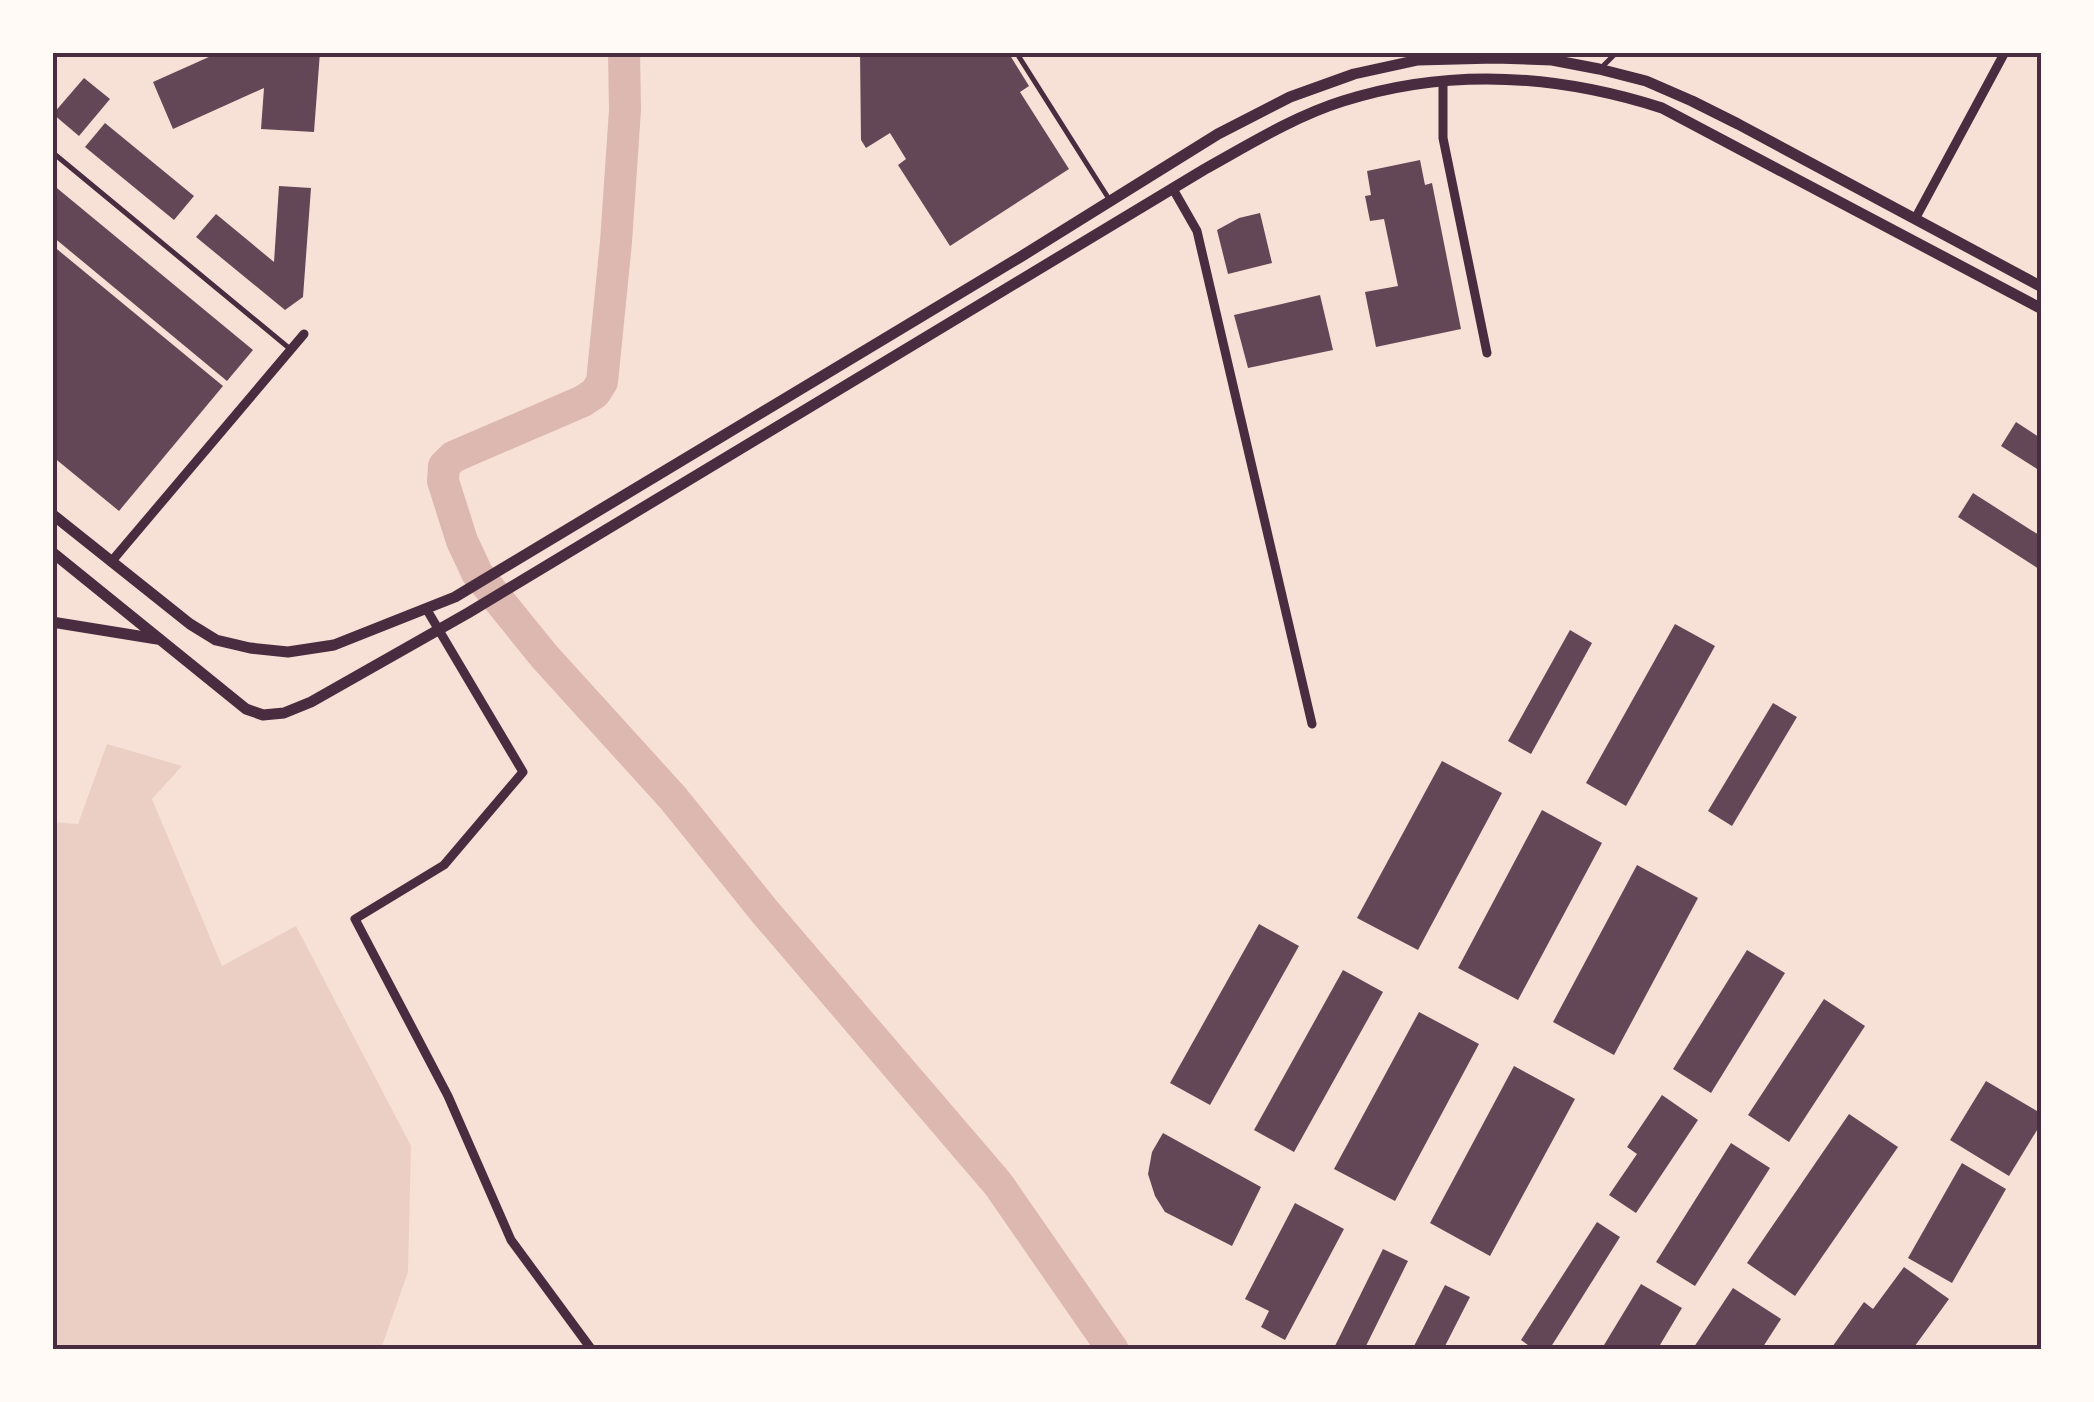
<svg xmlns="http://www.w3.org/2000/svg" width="2094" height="1402" font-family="Raleway,sans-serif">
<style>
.green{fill:#ebcfc5}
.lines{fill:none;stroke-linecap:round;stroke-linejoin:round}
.river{stroke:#dcb8b0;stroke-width:32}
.building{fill:#644757}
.service{stroke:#4a2c40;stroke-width:5}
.minor{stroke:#4a2c40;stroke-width:9}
.tertiary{stroke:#4a2c40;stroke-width:11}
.neatline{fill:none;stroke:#4a2c40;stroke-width:4}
</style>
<rect width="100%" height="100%" fill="#f7e1d7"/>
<polygon class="green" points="107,744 182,766 152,799 222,966 296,926 411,1146 408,1272 381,1349 53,1349 53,822 78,824"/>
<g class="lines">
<polyline class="river" points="624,52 625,110 616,242 602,382 595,393 583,401 453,457 444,466 443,481 462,541 477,573 544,656 673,798 765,912 998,1184 1113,1350"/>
</g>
<g class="building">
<polygon points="220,52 320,52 314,132 261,129 264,88 173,129 153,82"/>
<polygon points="860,52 1008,52 1029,86 1020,92 1069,169 950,246 898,165 906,159 890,133 866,148 861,140"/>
<polygon points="84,78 110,99 79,136 53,114"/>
<polygon points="105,123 194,196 174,220 85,147"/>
<polygon points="1420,160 1425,185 1432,183 1461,329 1376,347 1365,292 1398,286 1384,219 1370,221 1365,196 1371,195 1367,171"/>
<polygon points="52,184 253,350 227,381 52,236"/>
<polygon points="279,186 311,188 303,297 285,310 196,237 216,214 274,262"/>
<polygon points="1260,213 1272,263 1228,274 1217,230 1239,218"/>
<polygon points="52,245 223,386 119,511 52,456"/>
<polygon points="1320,295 1333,350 1248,368 1234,315"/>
<polygon points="2016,422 2042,439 2042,472 2001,446"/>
<polygon points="1973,493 2042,537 2042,571 1958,517"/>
<polygon points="1675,624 1715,646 1626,806 1586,783"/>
<polygon points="1570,630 1592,643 1531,754 1508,741"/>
<polygon points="1773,703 1797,717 1732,826 1708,811"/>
<polygon points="1442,761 1502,793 1418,950 1357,918"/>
<polygon points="1542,810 1602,843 1518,1000 1458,968"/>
<polygon points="1637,865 1698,898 1614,1055 1553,1022"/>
<polygon points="1259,924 1299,946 1210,1105 1170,1083"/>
<polygon points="1747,950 1785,973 1711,1093 1673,1069"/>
<polygon points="1343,970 1383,992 1294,1152 1254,1130"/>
<polygon points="1824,999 1865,1026 1789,1142 1748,1115"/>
<polygon points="1419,1012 1479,1044 1395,1201 1334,1169"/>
<polygon points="1514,1066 1575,1099 1490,1256 1430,1223"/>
<polygon points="1986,1081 2042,1114 2042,1122 2009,1176 1950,1140"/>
<polygon points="1662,1095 1698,1120 1636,1213 1609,1195 1637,1154 1627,1147"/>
<polygon points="1849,1114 1898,1147 1795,1296 1747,1263"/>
<polygon points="1163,1133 1261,1187 1232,1246 1165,1212 1155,1196 1148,1174 1152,1152"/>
<polygon points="1731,1143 1770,1168 1695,1286 1656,1262"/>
<polygon points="1962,1163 2006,1189 1952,1283 1908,1258"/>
<polygon points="1295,1203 1344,1229 1285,1340 1261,1327 1269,1311 1245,1299"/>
<polygon points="1597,1222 1620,1237 1549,1350 1535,1350 1521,1340"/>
<polygon points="1383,1249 1408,1261 1364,1350 1333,1350"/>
<polygon points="1904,1267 1949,1299 1912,1350 1830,1350 1864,1302 1873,1309"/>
<polygon points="1641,1284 1682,1308 1657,1350 1601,1350"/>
<polygon points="1445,1285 1470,1297 1443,1350 1412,1350"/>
<polygon points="1733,1288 1781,1319 1761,1350 1692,1350"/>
</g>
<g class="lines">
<g class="service">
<polyline points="1016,52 1109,199"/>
<polyline points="1601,68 1617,52"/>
<polyline points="52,152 289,348"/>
</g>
<g class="minor">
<polyline points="1443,81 1443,138 1487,353"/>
<polyline points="1173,189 1197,231 1312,724"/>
<polyline points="1915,219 2005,52"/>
<polyline points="111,562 304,334"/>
<polyline points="427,610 523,772 444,865 355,919 448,1096 511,1240 592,1350"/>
</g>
<g class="tertiary">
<polyline points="52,514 190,624 216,640 250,648 288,652 334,645 455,597 1022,256 1218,134 1290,97 1354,74 1418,60 1495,58 1552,60 1599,69 1646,81 1692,101 1738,124 2042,287"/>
<path d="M52,552L246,709L263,715L284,713L311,702L468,613L1205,169C1250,144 1295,116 1343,101C1450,67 1556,74 1662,108L2042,309"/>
<polyline points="52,622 157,639"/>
</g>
</g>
<rect width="2094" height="1402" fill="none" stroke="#fffaf5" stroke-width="110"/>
<rect x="55" y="55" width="1984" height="1292" class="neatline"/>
</svg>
